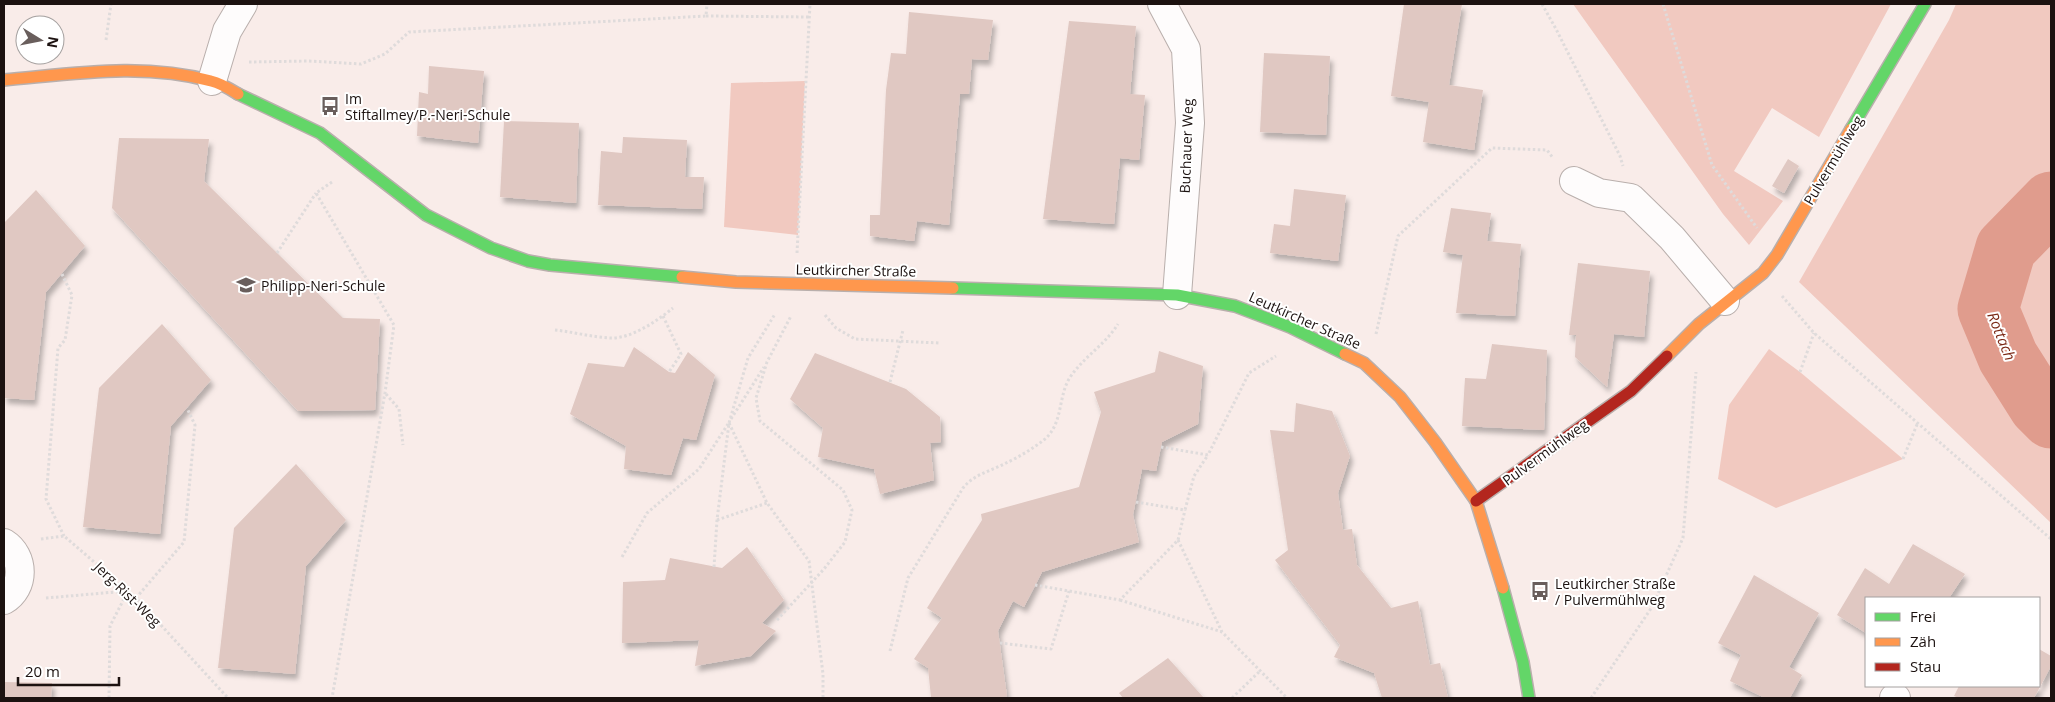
<svg xmlns="http://www.w3.org/2000/svg" width="2055" height="702" font-family="'Open Sans',sans-serif">
<style>
.green{fill:#f1c9c0}
.lines{fill:none;stroke-linecap:round;stroke-linejoin:round}
.river{stroke:#e09c8d;stroke-width:61}
.building{fill:#e0c8c2;filter:url(#shadow)}
.street-casing{stroke:#b9afac;stroke-width:30}
.fast-casing{stroke:#b9afac;stroke-width:14}
.slow-casing{stroke:#b9afac;stroke-width:14}
.jam-casing{stroke:#b9afac;stroke-width:14}
.path{stroke:#dfdbdb;stroke-width:3;stroke-dasharray:2.5 2.5;stroke-linecap:butt}
.street{stroke:#fefcfc;stroke-width:28}
.fast{stroke:#63d668;stroke-width:11}
.slow{stroke:#ff974d;stroke-width:11}
.jam{stroke:#b3261e;stroke-width:11}
.labels{text-anchor:middle;dominant-baseline:central;stroke-width:4;stroke-linejoin:round;paint-order:stroke}
.poi-label{font-size:14px;fill:#1c1210;stroke:#fff;text-anchor:start}
.street-label{font-size:14px;fill:#1c1210;stroke:#fff}
.water-label{font-size:15px;font-style:italic;fill:#7b2916;stroke:#fff}
</style>
<defs>
<filter id="shadow"><feDropShadow dx="3" dy="5.5" stdDeviation="2.5" flood-color="#0004"/></filter>
</defs>
<rect width="100%" height="100%" fill="#f9ece9"/>
<g class="green">
<polygon points="1573,4 1891,4 1819,137 1772,108 1734,171 1783,201 1749,245 1723,214"/>
<polygon points="1956,4 2051,4 2051,523 1799,282 1949,20"/>
<polygon points="805,81 798,235 724,227 731,83"/>
<polygon points="1769,349 1800,372 1903,459 1776,508 1718,479 1729,405"/>
</g>
<g class="lines">
<polyline class="river" points="2051,202 2006,248 1988,309 2008,357 2039,406 2051,418"/>
</g>
<g class="building">
<polygon points="1404,4 1462,4 1449,85 1483,90 1474,150 1423,142 1429,102 1391,96"/>
<polygon points="909,12 993,20 988,60 972,59 969,94 960,94 949,225 917,221 914,241 870,236 870,215 880,215 886,90 891,53 906,54"/>
<polygon points="1069,21 1136,26 1130,94 1145,95 1139,160 1120,158 1114,224 1043,219"/>
<polygon points="1264,53 1330,56 1326,135 1260,132"/>
<polygon points="429,66 484,71 478,143 417,136 419,92 428,94"/>
<polygon points="504,121 579,123 576,203 500,197"/>
<polygon points="623,137 687,140 685,177 704,177 702,209 598,205 601,151 622,153"/>
<polygon points="119,138 209,139 204,181 343,318 380,319 375,410 298,411 112,208"/>
<polygon points="1788,159 1799,166 1784,193 1772,186"/>
<polygon points="1294,189 1346,195 1338,261 1270,253 1274,224 1290,226"/>
<polygon points="36,190 85,246 46,292 34,400 4,398 4,223"/>
<polygon points="1451,208 1491,213 1487,241 1521,244 1515,316 1456,313 1463,255 1443,252"/>
<polygon points="1578,263 1650,271 1644,337 1614,334 1607,387 1575,357 1576,335 1569,335"/>
<polygon points="162,324 211,380 171,426 160,534 83,527 99,388"/>
<polygon points="1492,344 1547,350 1544,430 1462,426 1465,378 1486,379"/>
<polygon points="634,347 669,372 675,373 688,352 715,375 696,440 683,438 671,475 624,469 626,446 570,414 588,363 624,367"/>
<polygon points="1159,351 1203,366 1198,424 1162,442 1156,471 1142,469 1133,515 1139,542 1042,572 1024,607 1013,601 998,631 1007,696 1000,698 931,697 928,668 914,659 942,618 927,608 982,520 981,514 1079,487 1101,412 1094,392 1155,372"/>
<polygon points="815,353 906,389 940,417 941,442 930,443 934,480 880,494 874,469 818,457 823,428 790,399"/>
<polygon points="1296,403 1332,411 1350,456 1338,493 1343,530 1352,529 1357,565 1391,608 1418,601 1430,665 1440,663 1448,698 1382,698 1374,673 1334,657 1340,645 1275,560 1288,550 1270,430 1294,432"/>
<polygon points="296,464 346,520 306,566 295,674 218,668 234,528"/>
<polygon points="1913,544 1965,574 1949,598 1866,598 1866,633 1837,615 1865,568 1889,584"/>
<polygon points="747,547 784,600 762,623 776,631 751,656 695,666 699,640 622,643 623,582 665,580 670,558 722,568"/>
<polygon points="1754,575 1819,613 1789,667 1802,675 1790,698 1765,698 1730,681 1741,655 1718,643"/>
<polygon points="2039,649 2051,656 2051,666 2034,698 1959,698 1954,696 1959,686 2039,686"/>
<polygon points="1168,658 1204,698 1123,698 1119,693"/>
<polygon points="4,682 52,683 51,698 4,698"/>
</g>
<g class="lines">
<g class="street-casing">
<g id="street">
<polyline points="1162,4 1186,49 1190,123 1177,295"/>
<polyline points="212,81 227,31 243,4"/>
<polyline points="1574,181 1599,193 1631,198 1672,238 1725,301"/>
<path d="M4,543C25,556 25,588 4,600"/>
<polyline points="1894,698 1896,698"/>
</g>
</g>
<g class="fast-casing">
<g id="fast">
<polyline points="238,94 320,133 426,215 491,248 528,261 550,265 682,277"/>
<polyline points="1851,129 1925,4"/>
<polyline points="953,288 1177,295 1235,306 1290,327 1345,354"/>
<polyline points="1503,588 1523,662 1529,698"/>
</g>
</g>
<g class="slow-casing">
<g id="slow">
<path d="M4,80C72,74 143,62 211,81C220,83 230,89 238,94"/>
<polyline points="682,277 736,282 953,288"/>
<polyline points="1345,354 1364,363 1400,397 1435,442 1476,501 1503,588"/>
<polyline points="1667,356 1699,324 1763,273 1777,255 1851,129"/>
</g>
</g>
<g class="jam-casing">
<polyline id="jam" points="1476,501 1631,391 1667,356"/>
</g>
<g class="path">
<polyline points="1542,4 1556,29 1620,156 1623,166"/>
<polyline points="1663,4 1712,165 1757,228"/>
<polyline points="706,16 809,17"/>
<polyline points="106,40 111,4"/>
<polyline points="249,62 309,61 361,64 385,54 409,32 706,16 707,4"/>
<polyline points="332,182 316,193 394,325 385,393 332,698"/>
<polyline points="277,253 316,193"/>
<polyline points="797,253 810,4"/>
<polyline points="62,274 72,295 65,340 58,348 46,499 64,536"/>
<polyline points="1782,296 1814,333 2051,539"/>
<polyline points="825,315 836,328 855,339 939,343"/>
<polyline points="663,316 681,354 669,372"/>
<path d="M555,330C573,332 592,337 610,338C631,339 657,321 673,308"/>
<polyline points="1376,334 1398,236 1492,148 1547,150 1553,158"/>
<polyline points="1800,372 1814,333"/>
<polyline points="890,382 903,330"/>
<polyline points="386,394 399,409 403,445"/>
<polyline points="731,419 764,367"/>
<polyline points="729,423 767,503 809,561 823,674 823,698"/>
<polyline points="1161,447 1208,455 1249,373 1276,356"/>
<polyline points="1903,459 1918,422"/>
<polyline points="1136,502 1185,510 1194,476 1208,455"/>
<polyline points="717,520 767,503"/>
<polyline points="41,539 64,536 136,598 228,698"/>
<polyline points="1178,540 1222,632 1287,698"/>
<polyline points="622,557 647,513 699,469 728,424"/>
<polyline points="714,567 717,520 729,423 748,358 775,314"/>
<polyline points="1035,585 1120,600 1178,540 1185,510"/>
<polyline points="46,598 127,591"/>
<polyline points="136,598 184,542 195,425 187,408"/>
<polyline points="1120,600 1222,632"/>
<polyline points="777,620 824,569 845,542 852,510 843,490 760,421 756,398 767,362 791,316"/>
<polyline points="1000,643 1051,649 1069,591"/>
<path d="M890,651L908,578L963,488C974,474 991,471 1006,463C1019,457 1034,448 1045,439C1063,423 1058,398 1069,379C1082,358 1105,345 1118,324"/>
<polyline points="109,698 110,626 128,591"/>
<polyline points="1232,698 1260,671"/>
<polyline points="1591,698 1652,607 1683,538 1696,372"/>
</g>
<use href="#street" class="street"/>
<use href="#fast" class="fast"/>
<use href="#slow" class="slow"/>
<use href="#jam" class="jam"/>
</g>
<defs>
<g id="bus-bare" transform="scale(1.5)"><path d="M-5-6H5V4H4V6H2V4H-2V6H-4V4H-5ZM-3.5-4V0h7V-4ZM-3.5 1.2v1.5H-2V1.2ZM2 1.2v1.5H3.5V1.2Z" fill="#695e5c" stroke="#fff" stroke-width="2.5" paint-order="stroke"/></g>
<g id="school-bare" transform="scale(1.5)"><path d="M0-5L7-2L0 1L-7-2ZM-4 1L0 2.5L4 1V4Q0 6-4 4Z" fill="#695e5c" stroke="#fff" stroke-width="2.5" paint-order="stroke"/></g>
</defs>
<g fill-rule="evenodd">
<use href="#bus-bare" x="330" y="106"/>
<use href="#school-bare" x="246" y="285"/>
<use href="#bus-bare" x="1540" y="591"/>
</g>
<g class="labels">
<g class="poi-label">
<text x="345" y="98">Im<tspan x="345" dy="16">Stiftallmey/P.-Neri-Schule</tspan></text>
<text x="261" y="285">Philipp-Neri-Schule</text>
<text x="1555" y="583">Leutkircher Straße<tspan x="1555" dy="16">/ Pulvermühlweg</tspan></text>
</g>
<g class="street-label">
<text transform="translate(1186 146) rotate(-88)">Buchauer Weg</text>
<text transform="translate(1833 160) rotate(-59)">Pulvermühlweg</text>
<text transform="translate(856 270) rotate(1)">Leutkircher Straße</text>
<text transform="translate(1305 320) rotate(24)">Leutkircher Straße</text>
<text transform="translate(1545 452) rotate(-36)">Pulvermühlweg</text>
<text transform="translate(128 594) rotate(44)">Jerg-Rist-Weg</text>
</g>
<g class="water-label">
<text transform="translate(2002 336) rotate(68)">Rottach</text>
</g>
</g>
<rect width="2055" height="702" fill="none" stroke="#1c1210" stroke-width="10"/>
<rect x="1865" y="597" width="175" height="90" fill="#ffffff" stroke="#a4a09f"/>
<rect x="1875" y="613" width="25" height="8" fill="#63d668" stroke="#a4a09f"/>
<text x="1910" y="622" font-size="15" fill="#1c1210">Frei</text>
<rect x="1875" y="638" width="25" height="8" fill="#ff974d" stroke="#a4a09f"/>
<text x="1910" y="647" font-size="15" fill="#1c1210">Zäh</text>
<rect x="1875" y="663" width="25" height="8" fill="#b3261e" stroke="#a4a09f"/>
<text x="1910" y="672" font-size="15" fill="#1c1210">Stau</text>
<g transform="translate(40 40) rotate(100)"><circle r="24" fill="#ffffff" stroke="#a4a09f"/>
<path d="M0-4L9 19L0 12L-9 19Z" fill="#695e5c"/>
<text y="-8" font-size="14" font-weight="bold" text-anchor="middle" fill="#1c1210">N</text>
</g>
<path d="M18 677v8h101v-8" fill="none" stroke="#1c1210" stroke-width="2.5"/>
<text x="25" y="677" font-size="15" fill="#1c1210" stroke="#ffffff" stroke-width="4" paint-order="stroke">20 m</text>
</svg>
